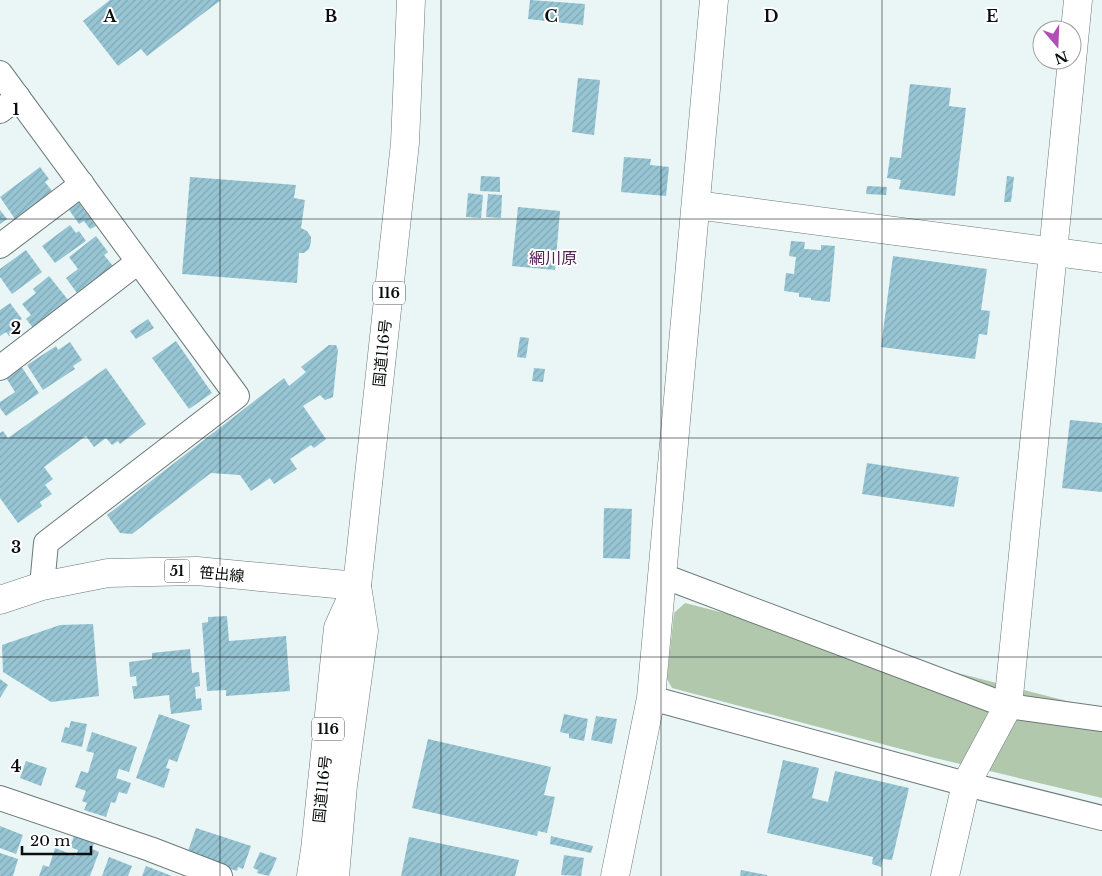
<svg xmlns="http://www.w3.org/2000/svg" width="1102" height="876" font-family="'Libre Baskerville','Noto Sans JP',serif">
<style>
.park{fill:#b2c8ac}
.building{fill:url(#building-hatch)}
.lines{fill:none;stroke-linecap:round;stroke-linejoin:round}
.street-casing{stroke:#6c7877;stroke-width:26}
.secondary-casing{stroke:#6c7877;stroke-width:29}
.primary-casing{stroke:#6c7877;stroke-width:29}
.highway-casing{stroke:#6c7877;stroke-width:29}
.street{stroke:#fff;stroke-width:24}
.secondary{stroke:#fff;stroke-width:28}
.primary{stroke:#fff;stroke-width:28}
.highway{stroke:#fff;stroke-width:28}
.grid{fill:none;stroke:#0a0e0e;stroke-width:1;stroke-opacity:0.55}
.labels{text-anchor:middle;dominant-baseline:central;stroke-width:4;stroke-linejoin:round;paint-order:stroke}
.shield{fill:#fff;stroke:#545656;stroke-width:1}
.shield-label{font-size:14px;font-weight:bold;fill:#0a0e0e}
.street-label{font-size:15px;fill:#0a0e0e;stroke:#fff}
.neighbourhood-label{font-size:16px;fill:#542456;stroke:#fff}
.grid-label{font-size:16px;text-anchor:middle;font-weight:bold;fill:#0a0e0e;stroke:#fff;stroke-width:4;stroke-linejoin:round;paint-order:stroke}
</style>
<defs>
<pattern id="building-hatch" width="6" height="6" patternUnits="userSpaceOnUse" patternTransform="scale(1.25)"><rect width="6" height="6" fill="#97c5d4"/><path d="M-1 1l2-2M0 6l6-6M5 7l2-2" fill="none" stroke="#81a8b5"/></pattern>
</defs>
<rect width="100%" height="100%" fill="#e9f6f5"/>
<polygon class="park" points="685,603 1102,710 1102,798 931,757 672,688 667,679 674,613"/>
<g class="building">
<polygon points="110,0 221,0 147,56 141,49 118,66 83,21"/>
<polygon points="530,0 585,4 583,25 528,19"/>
<polygon points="578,78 600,80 594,135 572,132"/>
<polygon points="910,84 951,88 949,106 966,108 955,196 899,189 901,180 887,178 890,157 901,158"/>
<polygon points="624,157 651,159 650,165 669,167 666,196 621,192"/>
<polygon points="40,167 49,179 45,182 52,191 15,219 0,197"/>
<polygon points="481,176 500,177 500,192 480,191"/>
<polygon points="1007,176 1014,177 1011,202 1004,202"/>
<polygon points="190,177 296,185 294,198 305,200 301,228 307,231 311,237 311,242 309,249 304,253 299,253 297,283 182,274"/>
<polygon points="867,186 887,187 886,195 866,194"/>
<polygon points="468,193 483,195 481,218 466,217"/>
<polygon points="488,194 502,195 501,218 486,217"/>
<polygon points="77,200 96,226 90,229 84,221 79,224 67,207"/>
<polygon points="518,207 560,211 555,270 512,266"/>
<polygon points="0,210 7,219 0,224"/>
<polygon points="70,225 76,233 79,231 86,241 55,263 42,246"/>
<polygon points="96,236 108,252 104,255 113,266 77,293 66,278 78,269 69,257"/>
<polygon points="791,241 805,242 804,249 821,250 821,245 835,246 830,302 811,300 811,298 799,297 799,293 784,291 786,273 794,274 796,257 789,256"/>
<polygon points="26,250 42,272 12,294 0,277 0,269"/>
<polygon points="893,256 987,269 981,310 990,311 987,335 979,334 975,359 881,347"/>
<polygon points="49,276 69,301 34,329 26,319 31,315 22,304 36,293 33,289"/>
<polygon points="10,303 22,319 15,324 19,330 9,336 6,332 0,336 0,310"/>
<polygon points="148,319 154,328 136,339 130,331"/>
<polygon points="520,337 529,338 526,358 517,357"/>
<polygon points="176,341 212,393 189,409 152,358"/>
<polygon points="70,342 82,360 73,366 75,369 43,390 27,365 56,346 58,350"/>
<polygon points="329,345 336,345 338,350 333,397 325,400 320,395 303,406 326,439 314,448 311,445 290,459 297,469 274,484 270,478 251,491 240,475 211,473 132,534 120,533 107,515 284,378 289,386 306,372 301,367"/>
<polygon points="21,366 39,393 6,416 0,408 0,402 15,392 5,376"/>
<polygon points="106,368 146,424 120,444 118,441 112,445 106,438 94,447 86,436 44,467 53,479 45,485 52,494 40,502 42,506 18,523 0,498 0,433 3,431 8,438"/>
<polygon points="534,368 545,369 543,382 532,381"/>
<polygon points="1070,420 1102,423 1102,492 1062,488"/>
<polygon points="867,463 959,477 954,507 862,494"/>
<polygon points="604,508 632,509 630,559 603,558"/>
<polygon points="227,616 229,641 286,636 290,691 226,696 226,690 207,691 202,623 208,622 208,617"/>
<polygon points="93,624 99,696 51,702 3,672 2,645 60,625"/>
<polygon points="190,649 192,673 199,672 200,686 195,687 196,699 201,698 202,710 171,714 169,695 134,699 132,686 137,686 136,676 130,677 129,662 152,659 152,653"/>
<polygon points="0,679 8,685 0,698"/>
<polygon points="159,714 190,725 177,762 169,759 166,768 170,769 164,788 136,778"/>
<polygon points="564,714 588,719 584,741 569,738 569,734 560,732"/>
<polygon points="596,716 617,719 612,744 591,740"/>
<polygon points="71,721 87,724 82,747 61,742 65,727 69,728"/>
<polygon points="92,732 137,747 129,772 119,769 116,778 131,783 127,794 119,792 115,803 111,802 106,817 84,810 87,803 82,801 86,791 75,787 81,771 88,773 94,753 86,751"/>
<polygon points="428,739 551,767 544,795 555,797 547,833 538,831 537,836 412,808"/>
<polygon points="783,760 819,768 812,798 828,802 835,771 909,788 892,860 883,859 881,867 872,864 873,857 767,833"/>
<polygon points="26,761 47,768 41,786 20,778"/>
<polygon points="0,826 23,835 16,854 0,848"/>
<polygon points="196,828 251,846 243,869 238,867 237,871 187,854"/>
<polygon points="74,836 94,843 92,849 99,852 90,876 39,876 43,865 49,867 55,848 76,856 78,850 70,847"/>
<polygon points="551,836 593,846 591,853 550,844"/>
<polygon points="409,837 519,860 515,876 401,876"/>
<polygon points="260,852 277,858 269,876 257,873 258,870 253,868"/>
<polygon points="0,853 18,859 13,876 0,876"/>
<polygon points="564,855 584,858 581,876 561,875"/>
<polygon points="109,857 132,866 128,876 102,876"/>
<polygon points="146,866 172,876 142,876"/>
<polygon points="741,870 767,875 767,876 740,876"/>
</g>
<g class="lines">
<g class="street-casing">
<g id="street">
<polyline points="0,73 237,396 46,543 42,586"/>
<polyline points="0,111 18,97"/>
<polyline points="0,246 82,184"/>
<polyline points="0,368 138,262"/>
<polyline points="663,576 1008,706 1102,719"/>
<polyline points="651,698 966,784 1102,818"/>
<polyline points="0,798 150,849 220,876"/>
</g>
</g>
<g class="secondary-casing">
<g id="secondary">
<polyline points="696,205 1102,258"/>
<polyline points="615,876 651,698 714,0"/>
<polyline points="945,876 966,784 1008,706 1078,0"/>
</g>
</g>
<g class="primary-casing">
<polyline id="primary" points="0,600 42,586 108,573 197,571 357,586"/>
</g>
<g class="highway-casing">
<g id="highway">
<polyline points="311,876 315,850 338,628 357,586"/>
<polyline points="335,876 343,785 364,631 357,586 405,143 411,0"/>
</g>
</g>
<use href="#street" class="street"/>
<use href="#secondary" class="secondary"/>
<use href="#primary" class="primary"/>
<use href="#highway" class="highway"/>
</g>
<path class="grid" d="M220,0V876M441,0V876M661,0V876M882,0V876M0,219H1102M0,438H1102M0,657H1102"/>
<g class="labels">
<g class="shield">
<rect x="373" y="281.5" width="32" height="23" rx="4"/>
<rect x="164.5" y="559.5" width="25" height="23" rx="4"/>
<rect x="312" y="717.5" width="32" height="23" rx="4"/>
</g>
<g class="shield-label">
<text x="389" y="293">116</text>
<text x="177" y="571">51</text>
<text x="328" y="729">116</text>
</g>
<g class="street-label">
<text transform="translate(382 353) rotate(-84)">国道116号</text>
<text transform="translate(222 574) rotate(5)">笹出線</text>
<text transform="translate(322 789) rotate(-84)">国道116号</text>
</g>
<g class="neighbourhood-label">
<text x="553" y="258">網川原</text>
</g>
</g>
<g class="grid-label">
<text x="110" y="22">A</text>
<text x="331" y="22">B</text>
<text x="551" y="22">C</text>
<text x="771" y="22">D</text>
<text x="992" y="22">E</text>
<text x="16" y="115">1</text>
<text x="16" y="334">2</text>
<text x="16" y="553">3</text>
<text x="16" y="772">4</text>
</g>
<g transform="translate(1057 45) rotate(161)"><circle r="24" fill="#ffffff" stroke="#9d9f9f"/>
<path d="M0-4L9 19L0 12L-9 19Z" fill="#b14eb5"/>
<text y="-8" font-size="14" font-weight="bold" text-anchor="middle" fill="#0a0e0e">N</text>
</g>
<path d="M22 846v8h69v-8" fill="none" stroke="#0a0e0e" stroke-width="2.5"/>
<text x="30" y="846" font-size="15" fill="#0a0e0e" stroke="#ffffff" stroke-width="4" paint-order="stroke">20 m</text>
</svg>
